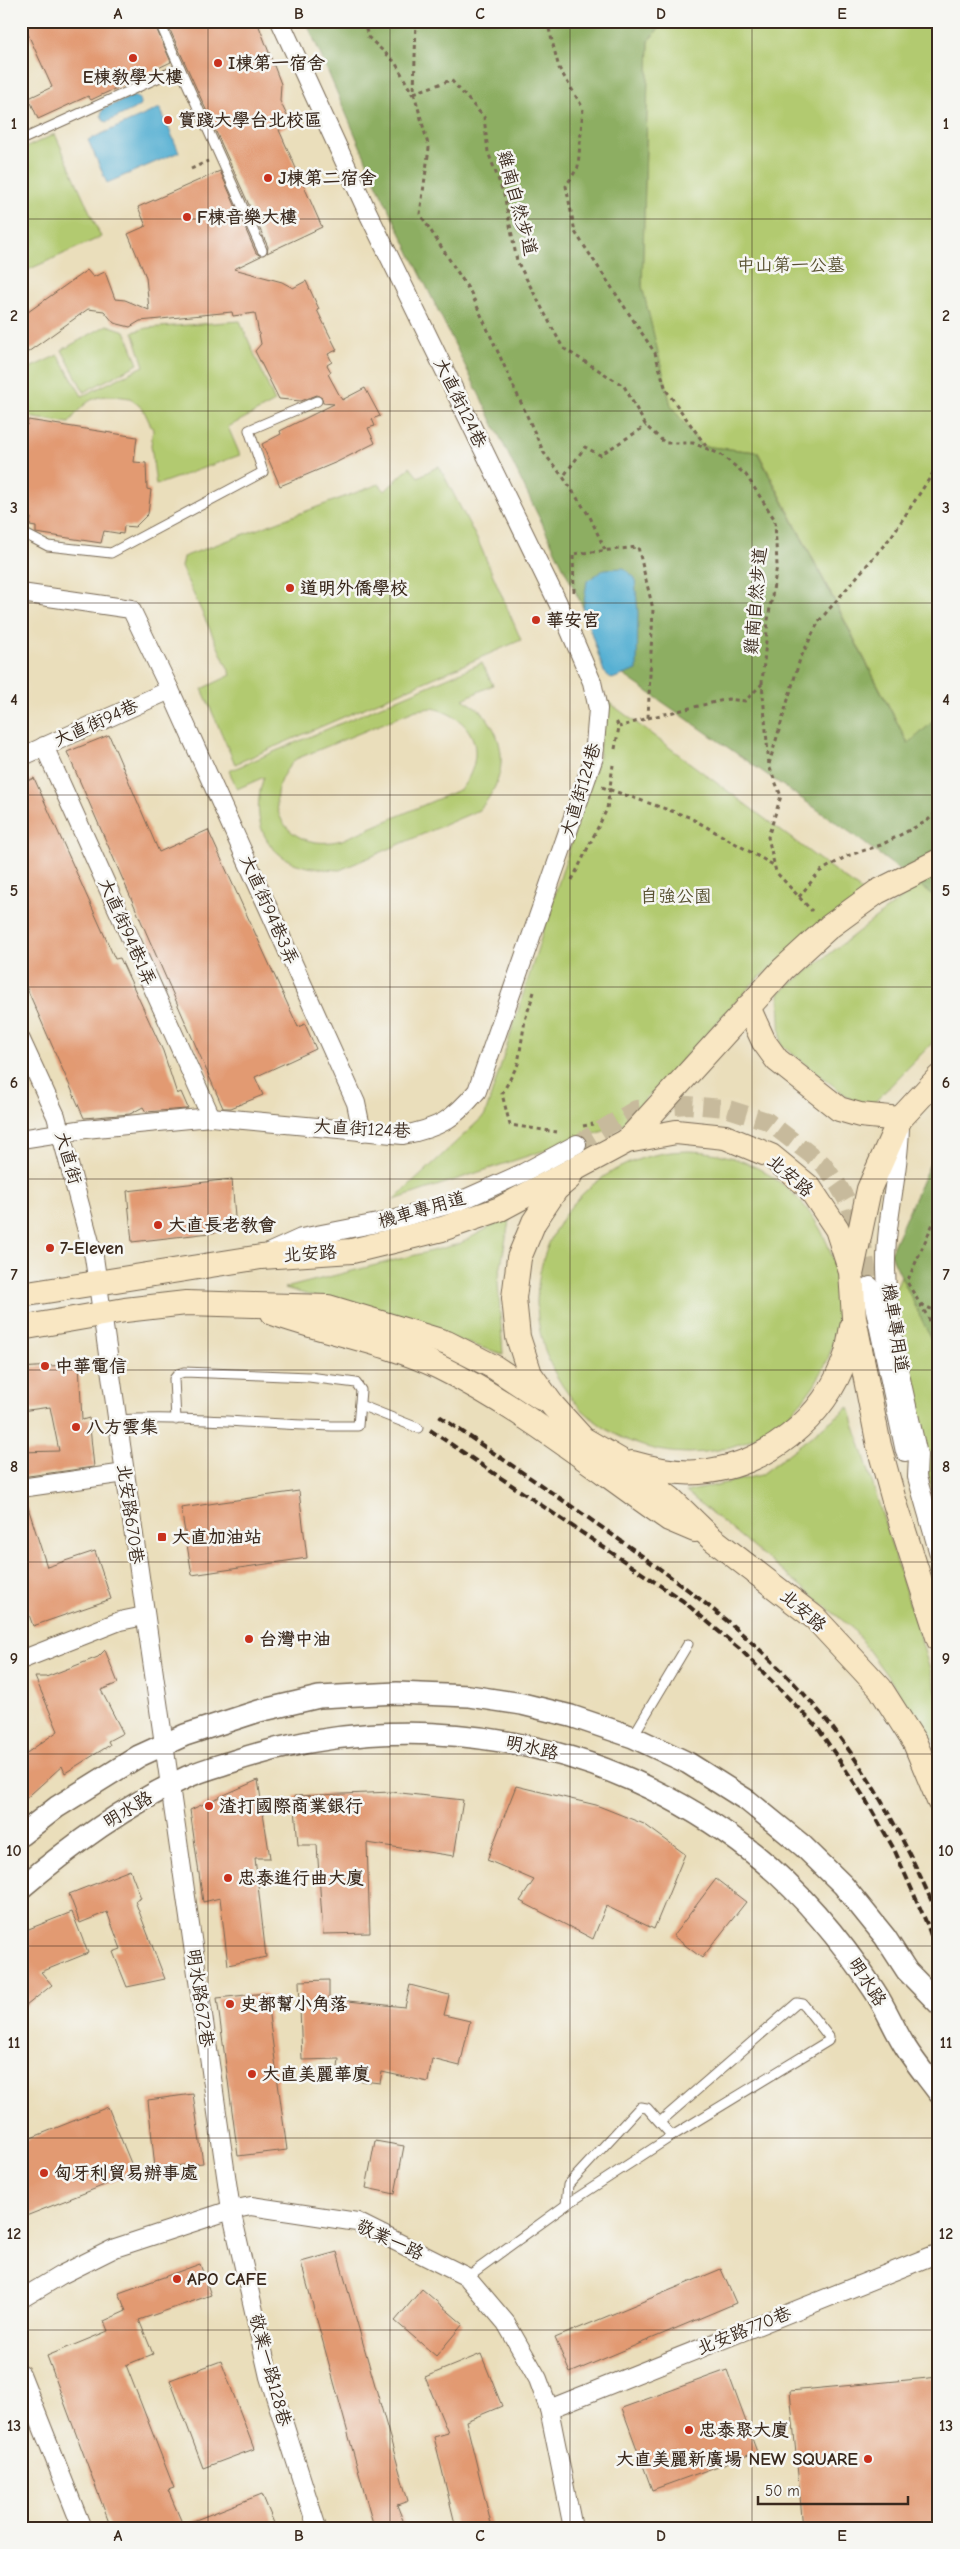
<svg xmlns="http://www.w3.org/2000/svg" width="960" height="2549" font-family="'Comic Neue','LXGW WenKai TC',sans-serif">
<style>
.green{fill:#b2ca6f;stroke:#767a46;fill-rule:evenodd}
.forest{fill:#8dae62;stroke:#646c40}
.water{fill:#56b0d3;stroke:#486d78}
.building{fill:#e29a72}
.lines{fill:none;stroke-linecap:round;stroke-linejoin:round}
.minor-tunnel{stroke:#c7ba9c;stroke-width:18;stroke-dasharray:18 9;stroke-linecap:butt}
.service-casing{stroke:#786955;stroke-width:11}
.minor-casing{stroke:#786955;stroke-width:20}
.tertiary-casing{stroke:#786955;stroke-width:24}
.secondary-casing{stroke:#786955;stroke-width:26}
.path{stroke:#786955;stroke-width:3;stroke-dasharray:4 4;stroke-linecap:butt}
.service{stroke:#fff;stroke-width:9}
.minor{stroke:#fff;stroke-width:18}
.tertiary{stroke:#fff;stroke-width:21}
.secondary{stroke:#f9e7c3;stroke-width:24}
.rail{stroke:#3b2a1e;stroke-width:4;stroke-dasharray:8 4;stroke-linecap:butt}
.grid{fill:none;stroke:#3b2a1e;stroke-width:1;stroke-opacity:0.55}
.poi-dot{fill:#c8321e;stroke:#f6f6f2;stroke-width:2}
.labels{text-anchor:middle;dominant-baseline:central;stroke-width:5;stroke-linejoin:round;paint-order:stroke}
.poi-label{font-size:18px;font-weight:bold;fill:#3b2a1e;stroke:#f6f6f2;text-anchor:start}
.street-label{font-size:18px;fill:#3b2a1e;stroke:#f6f6f2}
.park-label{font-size:18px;fill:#595232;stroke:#f6f6f2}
.neatline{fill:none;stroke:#3b2a1e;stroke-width:2}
.grid-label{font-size:16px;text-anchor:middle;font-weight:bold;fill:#3b2a1e}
</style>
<rect width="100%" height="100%" fill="#f6f6f2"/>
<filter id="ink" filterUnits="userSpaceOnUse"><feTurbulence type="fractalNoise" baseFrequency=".02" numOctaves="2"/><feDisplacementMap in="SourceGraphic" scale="10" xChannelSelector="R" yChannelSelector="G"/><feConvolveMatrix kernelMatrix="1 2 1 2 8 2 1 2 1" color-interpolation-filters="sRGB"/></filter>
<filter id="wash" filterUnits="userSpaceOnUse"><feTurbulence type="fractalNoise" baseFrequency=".0096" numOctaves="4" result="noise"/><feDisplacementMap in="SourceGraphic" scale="20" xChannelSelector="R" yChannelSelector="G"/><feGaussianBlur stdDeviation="1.12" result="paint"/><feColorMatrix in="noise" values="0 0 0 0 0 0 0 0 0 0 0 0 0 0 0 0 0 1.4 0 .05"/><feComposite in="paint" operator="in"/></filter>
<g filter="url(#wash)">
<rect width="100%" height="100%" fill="#eadebb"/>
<g class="green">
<polygon points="665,21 939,21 939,716 909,745 758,452 701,446 671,406 642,287 649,40"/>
<polygon points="55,134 101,237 21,273 21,150"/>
<path d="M240,321L275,402L228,427L240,455L156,485L151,445L153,430L143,409L130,398C98,393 88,396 69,423L21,416V372L58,355L82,396L144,366L133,332L147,328Z"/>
<polygon points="107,325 125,331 138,364 84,392 62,350"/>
<polygon points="439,466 479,543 521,640 235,764 202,689 231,675 181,567 183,557 379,484 385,491 410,467 418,477"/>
<path d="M482,663L493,685L463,699C468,703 477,707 482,712C510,744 506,781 479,810L340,870C325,869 309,869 294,863C258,847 252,810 264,777L237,789L229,771ZM432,708C475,718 488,754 461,789L342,840C285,855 254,799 296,759L416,710Z"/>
<polygon points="603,698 867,895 755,981 622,1125 394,1200 485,1115 599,755"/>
<polygon points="939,869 939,1036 866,1111 781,1045 779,993"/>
<circle cx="688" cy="1302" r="151"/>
<polygon points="510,1216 498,1282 503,1354 285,1288 459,1244"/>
<polygon points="907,1260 939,1267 939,1523 917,1423 894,1293"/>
<polygon points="849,1407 939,1699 939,1747 853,1629 686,1492 761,1475"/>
</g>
<g class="forest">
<polygon points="306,21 665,21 649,40 642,286 671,406 701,446 757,452 908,744 939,716 939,900 851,833 612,667 376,183"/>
<polygon points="939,1143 939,1356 890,1253"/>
</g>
<g class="water">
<polygon points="133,96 140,99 140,106 107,122 104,121 101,115 103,109"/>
<polygon points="160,108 179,152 107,183 88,140"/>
<polygon points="624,568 635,578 638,613 637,670 612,679 604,672 583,608 587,581 605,569"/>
</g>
<g id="blocks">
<g class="building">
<polygon points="22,21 153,21 171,62 91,100 88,96 38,119 29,98 52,87"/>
<polygon points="166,21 257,21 281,84 280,101 291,124 279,130 322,227 267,253 268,247"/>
<polygon points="220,171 256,253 261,256 234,269 282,282 293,288 306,281 319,309 317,310 337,350 328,354 332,362 327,365 331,372 328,374 342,400 365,388 380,416 372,419 375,426 368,428 375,443 337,462 280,486 262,444 281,434 280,431 334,404 323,403 322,398 317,395 301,401 279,399 255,351 261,344 255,313 233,316 232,312 140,321 130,327 114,323 104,311 88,309 21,357 21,317 87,270 93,277 105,272 115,299 125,300 149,310 146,277 128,234 146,226 138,207"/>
<polygon points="28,420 137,437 134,462 146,463 147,489 151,490 148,514 135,527 124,526 123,534 104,531 101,543 36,533 36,527 30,526 31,518 21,517 21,425 27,425"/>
<polygon points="109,735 159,852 208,830 298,1027 305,1024 316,1049 255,1077 263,1095 231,1108 223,1108 67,752"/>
<polygon points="34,778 115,959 120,958 163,1051 177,1094 181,1092 188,1108 186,1109 146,1112 143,1107 130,1114 84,1118 21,975 21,784"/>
<polygon points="232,1179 236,1230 132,1242 127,1191"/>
<polygon points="79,1364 82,1420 89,1418 94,1467 21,1477 21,1452 59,1451 50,1407 21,1411 21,1368"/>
<polygon points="299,1491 307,1558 192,1575 181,1508"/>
<polygon points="21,1498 25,1498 47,1567 95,1551 111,1599 33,1626 21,1592"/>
<polygon points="105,1650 118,1683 101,1690 123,1733 108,1741 110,1745 65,1773 62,1766 21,1803 21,1757 58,1731 35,1677 46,1677 98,1657"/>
<polygon points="258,1780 270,1858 255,1858 266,1957 228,1965 220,1898 203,1902 190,1810"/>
<polygon points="516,1786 596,1805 644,1824 685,1854 654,1929 606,1906 593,1939 520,1901 534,1880 487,1860"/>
<polygon points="392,1792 463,1800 454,1856 367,1843 370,1933 323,1934 317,1845 298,1845 294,1796"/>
<polygon points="130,1870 141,1898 135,1901 165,1979 127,1987 113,1952 121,1949 107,1912 80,1923 69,1894"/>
<polygon points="716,1879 746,1902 702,1958 673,1936"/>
<polygon points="72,1912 88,1953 41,1972 52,1985 21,2010 21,1932"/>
<polygon points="329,1980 329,1999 405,2007 410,1985 449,1995 444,2015 470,2021 460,2066 432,2059 428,2082 382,2072 380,2083 337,2078 339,2059 302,2060 299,1981"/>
<polygon points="266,1993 287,2150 238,2156 217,1998"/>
<polygon points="193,2094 203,2163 155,2168 148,2100"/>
<polygon points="108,2107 135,2173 21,2218 21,2142"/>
<polygon points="375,2141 404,2146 395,2194 366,2188"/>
<polygon points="337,2252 408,2501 397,2505 406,2528 374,2528 301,2262"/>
<polygon points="200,2264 211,2295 139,2320 153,2354 126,2365 174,2488 168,2490 183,2525 262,2494 276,2528 111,2528 47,2356 108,2331 104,2321 126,2311 119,2293"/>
<polygon points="721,2269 736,2303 570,2373 555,2338"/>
<polygon points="422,2289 463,2324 436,2356 395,2321"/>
<polygon points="481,2354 502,2406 466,2421 492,2528 456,2528 434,2437 448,2433 425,2377"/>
<polygon points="221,2361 254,2449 203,2468 170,2380"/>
<polygon points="727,2370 757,2452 652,2490 622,2408"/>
<polygon points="939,2377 939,2528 803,2528 790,2391"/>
</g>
</g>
</g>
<g filter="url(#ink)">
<use href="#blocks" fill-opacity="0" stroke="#786955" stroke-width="1"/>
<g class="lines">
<polyline class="minor-tunnel" points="577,1144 636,1109 688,1105 725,1108 767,1121 823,1164 838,1185 849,1204 862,1240 870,1286"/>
<g class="service-casing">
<g id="service">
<polyline points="180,68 262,250"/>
<polyline points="21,140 180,68 159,21"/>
<polyline points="21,532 48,546 111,553 263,472 249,430 317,401"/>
<polyline points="360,1405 418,1428"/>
<path d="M117,1420C197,1415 278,1427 358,1426L361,1390L356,1383L309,1377L184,1372L178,1374L174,1379L176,1420"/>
<polyline points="633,1736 688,1644"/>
<polyline points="566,2205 568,2185 640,2107 647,2108 672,2136"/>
<polyline points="467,2277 566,2205 672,2136 828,2041 829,2037 803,2004 797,2003 660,2122"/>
</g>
</g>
<g class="minor-casing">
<g id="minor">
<polyline points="21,593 131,609 170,690 356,1103 362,1132"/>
<polyline points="44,746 211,1117"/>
<polyline points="21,757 170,690"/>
<polyline points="21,1040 56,1116 94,1257 231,2210 269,2377 317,2528"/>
<path d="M900,1124C900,1172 885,1219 886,1268C887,1331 905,1394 918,1455L917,1477L939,1554"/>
<path d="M21,1139L85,1129L211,1117L403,1135C439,1128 453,1120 477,1091L594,757L598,709L592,682L558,603L368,213L280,21"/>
<polyline points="268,1253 301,1238 393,1220 458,1202 523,1173 577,1144"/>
<polyline points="870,1286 905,1452"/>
<polyline points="21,1488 125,1473"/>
<polyline points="21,1660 120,1621 144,1616"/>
<polyline points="21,2299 61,2275 115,2248 231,2210 251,2206 357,2222 467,2277 506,2323 538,2379 549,2409 573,2528"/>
<polyline points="21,2374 82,2528"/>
<polyline points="549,2409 939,2253"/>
</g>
</g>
<g class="tertiary-casing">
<g id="tertiary">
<polyline points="21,1835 57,1807 139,1756 185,1735 259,1711 319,1697 397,1693 469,1696 522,1704 571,1716 633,1737 688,1763 748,1801 803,1846 843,1885 885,1937 907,1971 939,2004"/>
<path d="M21,1888C72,1845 126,1805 187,1777C202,1770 218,1766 234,1761C411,1703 607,1737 753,1853C800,1891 841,1940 874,1990C886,2008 894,2029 906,2048C916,2064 928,2078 939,2093"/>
</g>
</g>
<g class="secondary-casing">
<g id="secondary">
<polyline points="748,1007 764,1042 777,1060 839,1109 860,1115 900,1119"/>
<polyline points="627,1141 783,969 829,927 877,892 939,861"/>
<polyline points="569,1178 556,1189 534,1222 519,1258 514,1298 518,1337 530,1374 553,1406 583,1439 621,1461 671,1499 710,1537 815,1618 880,1688 915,1743 939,1801"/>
<polyline points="852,1270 869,1189 900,1119 939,1077"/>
<polyline points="21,1295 261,1257 352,1251 442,1229 500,1209 627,1141 676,1132 725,1137 771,1156 809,1187 837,1229 851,1272 854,1318 879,1446 893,1497 939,1640"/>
<path d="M273,1313C327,1333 386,1341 439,1367C521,1407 594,1467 669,1519L695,1530"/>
<polyline points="21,1328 125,1310 186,1303 328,1307 447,1343 494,1367 541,1398"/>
<path d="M632,1463C653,1469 676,1474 699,1472C765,1467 825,1419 846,1356C849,1347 850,1336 852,1327"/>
</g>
</g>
<g class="path">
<polyline points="364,21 368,37 395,62 413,95"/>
<polyline points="416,21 414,93 429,148 420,214 471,293 544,453 563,477"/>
<polyline points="547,21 559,68 583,108 578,167 566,186 575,232 655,353 666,390 708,449"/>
<polyline points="414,93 451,80 484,117 488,152 504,194 517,261 563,348 624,386 646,426 665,443 693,443 720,454 746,475 775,520 777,566 768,620 762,683 769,766 781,796 768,837 776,872 812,911"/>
<polyline points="191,169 208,161"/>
<polyline points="605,550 590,517 563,477 585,447 600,455 646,426"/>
<polyline points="574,592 573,554 638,547 653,609 648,718 619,727"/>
<polyline points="648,718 728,699 745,701 762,684"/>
<polyline points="615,749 619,727 616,721"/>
<polyline points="769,764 800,659 819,621 891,537 939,464"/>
<polyline points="602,787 689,817 775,866"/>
<polyline points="572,880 607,809 613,765"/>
<polyline points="799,897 819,872 847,856 881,845 927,821 939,810"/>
<polyline points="534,992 525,1020 518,1064 502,1094 510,1125 557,1132"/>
<polyline points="583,1126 593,1124"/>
<polyline points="939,1210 907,1282 939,1336"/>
<polyline points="921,1304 939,1313"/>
</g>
<use href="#service" class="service"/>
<use href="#minor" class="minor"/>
<use href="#tertiary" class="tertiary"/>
<use href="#secondary" class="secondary"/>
<g class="rail">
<path d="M439,1416C498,1456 556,1495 614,1536C699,1596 784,1659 846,1746C884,1799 913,1858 939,1918"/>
<polyline points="430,1430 683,1601 743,1652 817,1727 864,1797 894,1849 927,1924 939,1958"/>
</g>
</g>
</g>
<path class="grid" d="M208,21V2528M390,21V2528M570,21V2528M752,21V2528M21,219H939M21,411H939M21,603H939M21,795H939M21,987H939M21,1179H939M21,1370H939M21,1562H939M21,1754H939M21,1946H939M21,2138H939M21,2330H939"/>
<g class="poi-dot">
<circle cx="133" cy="58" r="5"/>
<circle cx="218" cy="63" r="5"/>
<circle cx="168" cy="120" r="5"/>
<circle cx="268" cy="178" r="5"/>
<circle cx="187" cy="217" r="5"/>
<circle cx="290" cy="588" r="5"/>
<circle cx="536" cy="620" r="5"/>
<circle cx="158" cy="1225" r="5"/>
<circle cx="50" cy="1248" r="5"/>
<circle cx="45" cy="1366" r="5"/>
<circle cx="76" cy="1427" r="5"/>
<rect x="157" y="1532" width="10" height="10" rx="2.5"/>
<circle cx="249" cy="1639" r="5"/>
<circle cx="209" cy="1806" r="5"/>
<circle cx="228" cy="1878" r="5"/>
<circle cx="230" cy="2004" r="5"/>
<circle cx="252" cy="2074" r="5"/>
<circle cx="44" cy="2173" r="5"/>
<circle cx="177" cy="2279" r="5"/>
<circle cx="689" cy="2430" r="5"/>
<circle cx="868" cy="2459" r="5"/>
</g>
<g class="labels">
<g class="poi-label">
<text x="228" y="63">I棟第一宿舍</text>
<text x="133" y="77" text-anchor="middle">E棟教學大樓</text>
<text x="178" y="120">實踐大學台北校區</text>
<text x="278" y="178">J棟第二宿舍</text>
<text x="197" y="217">F棟音樂大樓</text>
<text x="300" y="588">道明外僑學校</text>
<text x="546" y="620">華安宮</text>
<text x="168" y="1225">大直長老教會</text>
<text x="60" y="1248">7-Eleven</text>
<text x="55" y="1366">中華電信</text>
<text x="86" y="1427">八方雲集</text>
<text x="172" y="1537">大直加油站</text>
<text x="259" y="1639">台灣中油</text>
<text x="219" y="1806">渣打國際商業銀行</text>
<text x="238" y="1878">忠泰進行曲大廈</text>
<text x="240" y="2004">史都幫小角落</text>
<text x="262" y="2074">大直美麗華廈</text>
<text x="54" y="2173">匈牙利貿易辦事處</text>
<text x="187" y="2279">APO CAFE</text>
<text x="699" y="2430">忠泰聚大廈</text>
<text x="858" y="2459" text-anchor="end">大直美麗新廣場 NEW SQUARE</text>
</g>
<g class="street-label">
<text transform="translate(517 203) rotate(75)">雞南自然步道</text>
<text transform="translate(460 403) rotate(64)">大直街124巷</text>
<text transform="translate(756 601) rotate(-85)">雞南自然步道</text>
<text transform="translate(96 723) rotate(-24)">大直街94巷</text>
<text transform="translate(581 790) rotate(-73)">大直街124巷</text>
<text transform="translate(269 910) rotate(66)">大直街94巷3弄</text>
<text transform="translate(127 932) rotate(66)">大直街94巷1弄</text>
<text transform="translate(362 1129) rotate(3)">大直街124巷</text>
<text transform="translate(68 1158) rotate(74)">大直街</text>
<text transform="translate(790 1176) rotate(41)">北安路</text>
<text transform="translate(422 1210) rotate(-16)">機車專用道</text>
<text transform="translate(310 1254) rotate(-4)">北安路</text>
<text transform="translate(895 1328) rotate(81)">機車專用道</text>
<text transform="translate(130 1514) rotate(82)">北安路670巷</text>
<text transform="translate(803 1611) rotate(41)">北安路</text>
<text transform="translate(532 1748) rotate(13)">明水路</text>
<text transform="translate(128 1810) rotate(-31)">明水路</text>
<text transform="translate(867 1982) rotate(57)">明水路</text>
<text transform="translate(200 1998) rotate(82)">明水路672巷</text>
<text transform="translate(390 2240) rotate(25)">敬業一路</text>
<text transform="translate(744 2331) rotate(-22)">北安路770巷</text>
<text transform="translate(270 2370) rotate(75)">敬業一路128巷</text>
</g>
<g class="park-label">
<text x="791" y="265">中山第一公墓</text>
<text x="676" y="896">自強公園</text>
</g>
</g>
<rect width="960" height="2549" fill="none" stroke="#f6f6f2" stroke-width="55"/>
<path d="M758 2496v8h150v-8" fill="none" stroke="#3b2a1e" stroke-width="2.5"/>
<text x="765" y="2496" font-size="15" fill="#3b2a1e" stroke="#f6f6f2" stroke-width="4" paint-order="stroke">50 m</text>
<rect x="28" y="28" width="904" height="2494" class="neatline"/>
<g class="grid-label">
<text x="118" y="19">A</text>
<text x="299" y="19">B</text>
<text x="480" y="19">C</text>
<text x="661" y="19">D</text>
<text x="842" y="19">E</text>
<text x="14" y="129">1</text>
<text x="946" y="129">1</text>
<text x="14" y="321">2</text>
<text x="946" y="321">2</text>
<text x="14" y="513">3</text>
<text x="946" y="513">3</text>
<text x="14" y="705">4</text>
<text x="946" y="705">4</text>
<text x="14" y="896">5</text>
<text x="946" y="896">5</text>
<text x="14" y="1088">6</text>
<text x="946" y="1088">6</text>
<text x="14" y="1280">7</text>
<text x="946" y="1280">7</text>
<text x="14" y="1472">8</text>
<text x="946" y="1472">8</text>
<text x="14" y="1664">9</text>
<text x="946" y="1664">9</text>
<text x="14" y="1856">10</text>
<text x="946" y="1856">10</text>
<text x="14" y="2048">11</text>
<text x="946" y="2048">11</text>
<text x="14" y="2239">12</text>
<text x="946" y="2239">12</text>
<text x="14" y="2431">13</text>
<text x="946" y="2431">13</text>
<text x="118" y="2541">A</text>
<text x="299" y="2541">B</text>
<text x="480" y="2541">C</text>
<text x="661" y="2541">D</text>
<text x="842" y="2541">E</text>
</g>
</svg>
